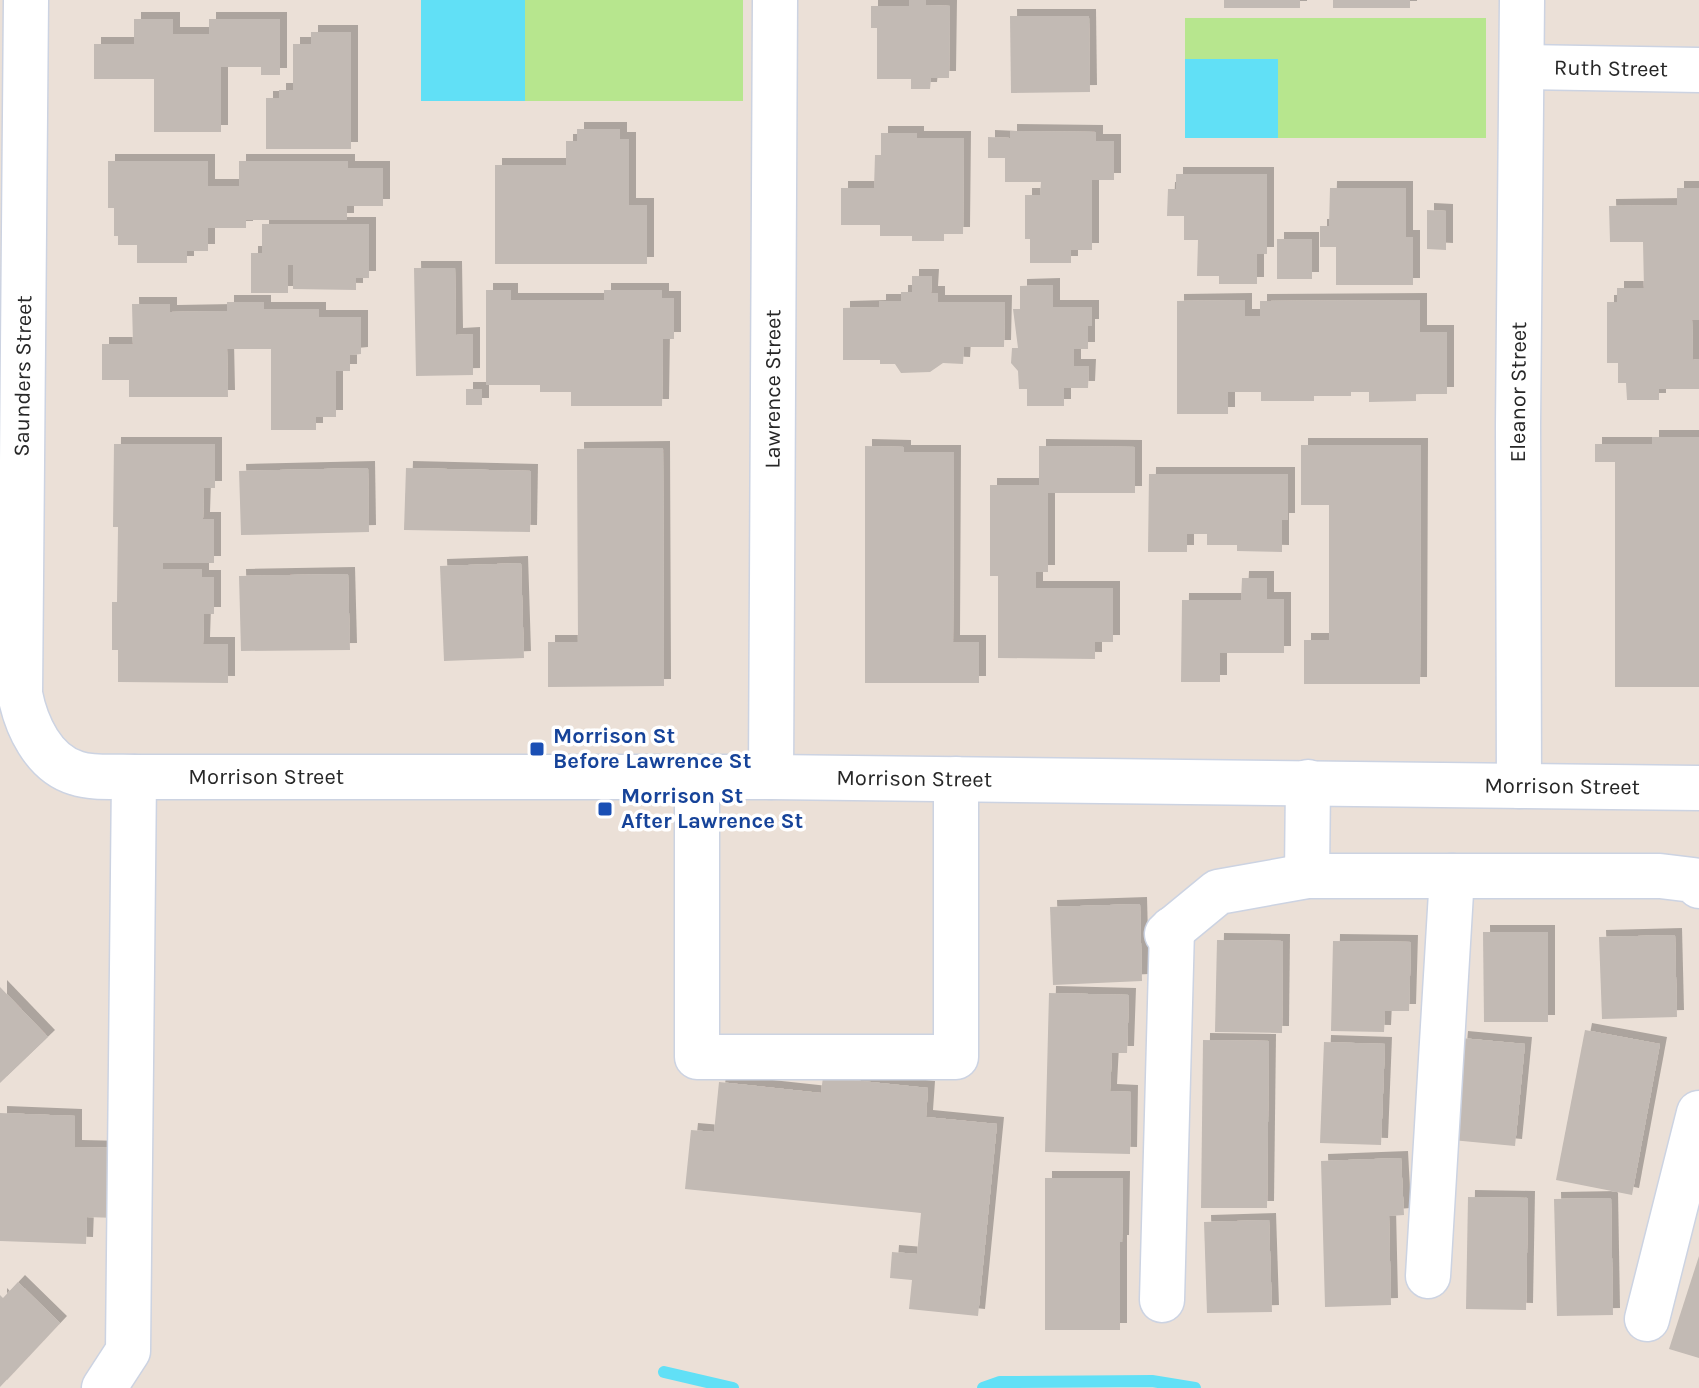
<svg xmlns="http://www.w3.org/2000/svg" width="1699" height="1388" font-family="Karla,sans-serif">
<style>
.green{fill:#b7e68e}
.water{fill:#61e0f6}
.lines{fill:none;stroke-linecap:round;stroke-linejoin:round}
.stream{stroke:#61e0f6;stroke-width:12}
.building{fill:#c2bab4;filter:url(#shadow)}
.minor-casing{stroke:#ccd3e2;stroke-width:47}
.minor{stroke:#fff;stroke-width:44}
.transit-dot{fill:#1a4fb4;stroke:#fff;stroke-width:3}
.labels{text-anchor:middle;dominant-baseline:central;stroke-width:7;stroke-linejoin:round;paint-order:stroke}
.street-label{font-size:22px;fill:#272727;stroke:#fff}
.transit-label{font-size:22px;font-weight:bold;fill:#164399;stroke:#fff;text-anchor:start}
</style>
<defs>
<filter id="shadow"><feDropShadow dx="7" dy="-7" stdDeviation="0" flood-color="#0004"/></filter>
</defs>
<rect width="100%" height="100%" fill="#ebe0d7"/>
<g class="green">
<rect x="525" y="0" width="218" height="101"/>
<polygon points="1185,18 1486,18 1486,138 1278,138 1278,60 1185,59"/>
</g>
<g class="water">
<rect x="421" y="0" width="104" height="101"/>
<rect x="1185" y="59" width="93" height="79"/>
</g>
<g class="lines">
<g class="stream">
<polyline points="664,1372 733,1388"/>
<polyline points="983,1388 1000,1382 1152,1381 1195,1388"/>
</g>
</g>
<g class="building">
<polygon points="909,0 926,0 926,5 950,6 949,78 931,78 930,89 911,89 911,79 877,79 877,28 871,28 871,6 909,6"/>
<rect x="1224" y="0" width="76" height="8"/>
<rect x="1333" y="0" width="77" height="8"/>
<polygon points="1010,16 1089,16 1090,92 1011,93"/>
<polygon points="134,19 173,19 173,34 209,34 209,19 280,19 280,75 261,75 261,67 221,67 221,132 154,132 154,79 94,79 94,44 134,44"/>
<polygon points="311,32 351,32 351,149 266,149 266,98 279,98 279,90 293,90 293,44 311,44"/>
<polygon points="577,129 620,129 620,139 629,139 629,205 647,205 647,264 495,264 495,165 566,165 566,141 577,141"/>
<polygon points="1010,131 1096,132 1096,141 1114,141 1114,180 1092,180 1092,250 1071,250 1071,263 1030,263 1030,239 1025,239 1025,195 1040,195 1041,182 1005,182 1005,158 988,158 988,137 1010,138"/>
<polygon points="881,133 917,133 917,138 964,138 963,234 944,234 944,241 912,241 912,236 880,236 880,225 841,225 841,188 874,188 875,155 881,155"/>
<polygon points="108,161 208,161 208,186 239,186 239,161 348,161 348,168 383,168 383,206 347,206 347,220 246,220 246,228 208,228 208,251 187,251 187,263 137,263 137,245 118,245 118,236 114,236 114,208 108,208"/>
<polygon points="1176,174 1267,174 1267,254 1257,254 1257,284 1219,284 1219,276 1197,276 1198,240 1184,240 1184,216 1167,216 1168,189 1176,189"/>
<polygon points="1330,188 1406,188 1406,237 1413,237 1413,285 1336,285 1336,247 1320,247 1320,226 1329,226"/>
<polygon points="1677,188 1699,188 1699,320 1692,320 1693,360 1699,359 1699,389 1659,389 1659,400 1627,400 1626,383 1618,383 1618,363 1607,363 1607,302 1617,302 1617,288 1644,288 1643,242 1610,242 1609,206 1677,205"/>
<polygon points="1427,210 1446,211 1446,250 1427,249"/>
<polygon points="262,224 369,224 369,278 356,278 356,290 293,289 293,265 288,265 288,293 251,293 251,253 262,253"/>
<rect x="1277" y="239" width="35" height="40"/>
<polygon points="414,268 455,268 456,335 473,334 473,375 416,376"/>
<polygon points="912,276 932,276 931,293 938,293 938,302 1005,302 1004,347 964,347 963,364 943,363 930,372 901,373 895,364 880,364 880,360 843,360 843,308 879,307 879,301 901,301 901,292 912,292"/>
<polygon points="1053,285 1053,307 1092,307 1092,326 1088,326 1088,349 1074,349 1074,366 1089,366 1088,388 1064,388 1064,406 1027,406 1027,389 1019,389 1018,371 1011,363 1012,348 1018,348 1013,309 1020,309 1020,286"/>
<polygon points="486,290 511,290 511,300 604,300 604,290 662,290 662,298 674,298 674,339 663,339 662,406 571,406 571,392 540,392 540,385 486,385"/>
<polygon points="1245,300 1245,316 1260,316 1260,301 1420,300 1420,332 1447,332 1447,394 1416,394 1416,401 1369,402 1369,392 1351,392 1351,396 1314,396 1314,401 1261,401 1261,392 1228,392 1228,414 1177,414 1177,301"/>
<polygon points="227,302 264,302 264,309 319,309 319,317 361,317 361,354 350,355 350,371 336,371 336,417 316,417 316,430 271,430 271,349 227,349 228,397 129,397 129,380 102,380 102,344 133,344 132,304 170,304 170,312 227,311"/>
<rect x="466" y="389" width="16" height="16"/>
<polygon points="1652,437 1699,437 1699,687 1615,687 1615,462 1595,462 1595,444 1652,444"/>
<polygon points="114,444 215,444 215,488 204,488 203,519 214,519 214,563 163,563 163,569 202,569 202,577 214,577 214,614 204,614 203,644 228,644 228,683 118,682 118,650 112,650 112,602 117,602 118,527 113,527"/>
<polygon points="1301,445 1421,445 1420,684 1304,684 1304,640 1329,640 1329,505 1301,505"/>
<polygon points="865,446 904,447 904,452 954,452 953,642 979,642 979,683 865,683"/>
<polygon points="1039,446 1135,447 1135,493 1048,493 1048,572 1036,572 1036,588 1113,588 1113,642 1095,642 1095,659 998,658 998,576 990,576 990,485 1039,485"/>
<polygon points="663,448 664,686 548,687 548,642 578,642 577,449"/>
<polygon points="368,468 369,532 241,535 239,471"/>
<polygon points="406,468 531,471 530,532 404,530"/>
<polygon points="1149,474 1288,474 1288,520 1282,520 1282,552 1237,551 1237,545 1207,545 1207,534 1187,534 1187,552 1148,552"/>
<polygon points="521,563 524,658 444,661 440,566"/>
<polygon points="348,574 350,650 241,651 239,576"/>
<polygon points="1242,578 1267,578 1267,599 1284,599 1284,653 1220,653 1220,682 1181,682 1182,600 1241,600"/>
<polygon points="1140,904 1142,981 1053,985 1050,907"/>
<polygon points="1483,932 1548,932 1548,1022 1484,1022"/>
<polygon points="1675,935 1677,1017 1602,1019 1599,937"/>
<polygon points="1217,940 1283,941 1282,1033 1215,1032"/>
<polygon points="1333,941 1411,942 1409,1011 1385,1011 1384,1032 1331,1031"/>
<polygon points="0,987 48,1037 0,1083"/>
<polygon points="1049,993 1129,995 1127,1053 1112,1053 1110,1091 1131,1092 1130,1154 1045,1152"/>
<polygon points="1585,1030 1660,1044 1632,1195 1556,1180"/>
<polygon points="1461,1038 1525,1044 1515,1146 1452,1140"/>
<polygon points="1203,1040 1269,1041 1267,1208 1201,1208"/>
<polygon points="1324,1042 1385,1044 1381,1145 1320,1143"/>
<polygon points="823,1077 928,1088 926,1117 997,1124 978,1316 909,1309 912,1280 890,1278 892,1252 917,1254 921,1213 685,1189 691,1130 714,1132 719,1082 821,1093"/>
<polygon points="0,1113 75,1116 75,1147 117,1148 116,1218 87,1217 86,1244 0,1241"/>
<polygon points="1401,1158 1404,1215 1389,1216 1391,1305 1325,1307 1321,1161"/>
<polygon points="1045,1178 1123,1178 1122,1242 1120,1242 1120,1330 1045,1330"/>
<polygon points="1468,1197 1528,1198 1526,1310 1466,1309"/>
<polygon points="1611,1198 1613,1315 1557,1316 1554,1199"/>
<polygon points="1269,1220 1272,1312 1207,1313 1204,1222"/>
<polygon points="1699,1256 1699,1358 1669,1349"/>
<polygon points="18,1282 60,1323 0,1387 0,1295 3,1298"/>
</g>
<g class="lines">
<g class="minor-casing">
<g id="minor">
<path id="s1" d="M26,0L20,694C26,725 43,763 76,773C94,779 116,776 134,777H771L1699,788"/>
<path id="s2" d="M1523,67L1699,70"/>
<polyline points="697,777 697,1057 956,1057 956,779"/>
<path id="s3" d="M771,777L775,0"/>
<path id="s4" d="M1519,786L1518,425L1522,0"/>
<polyline points="1307,876 1308,782"/>
<polyline points="1167,934 1218,892 1307,876 1660,876 1693,880 1699,886"/>
<polyline points="1428,1276 1452,876"/>
<polyline points="1162,1300 1172,929"/>
<polyline points="1647,1319 1699,1113"/>
<polyline points="104,1388 128,1351 134,777"/>
</g>
</g>
<use href="#minor" class="minor"/>
</g>
<g class="transit-dot">
<rect x="529" y="741" width="16" height="16" rx="4"/>
<rect x="597" y="801" width="16" height="16" rx="4"/>
</g>
<g class="labels">
<g class="street-label">
<text stroke="none"><textPath href="#s2" startOffset="88">Ruth Street</textPath></text>
<text transform="translate(23 376) rotate(-89)">Saunders Street</text>
<text stroke="none"><textPath href="#s3" startOffset="388">Lawrence Street</textPath></text>
<text stroke="none"><textPath href="#s4" startOffset="394">Eleanor Street</textPath></text>
<text stroke="none"><textPath href="#s1" startOffset="986">Morrison Street</textPath></text>
<text stroke="none"><textPath href="#s1" startOffset="1634">Morrison Street</textPath></text>
<text stroke="none"><textPath href="#s1" startOffset="2282">Morrison Street</textPath></text>
</g>
<g class="transit-label">
<text x="553" y="736">Morrison St<tspan x="553" dy="25">Before Lawrence St</tspan></text>
<text x="621" y="796">Morrison St<tspan x="621" dy="25">After Lawrence St</tspan></text>
</g>
</g>
</svg>
